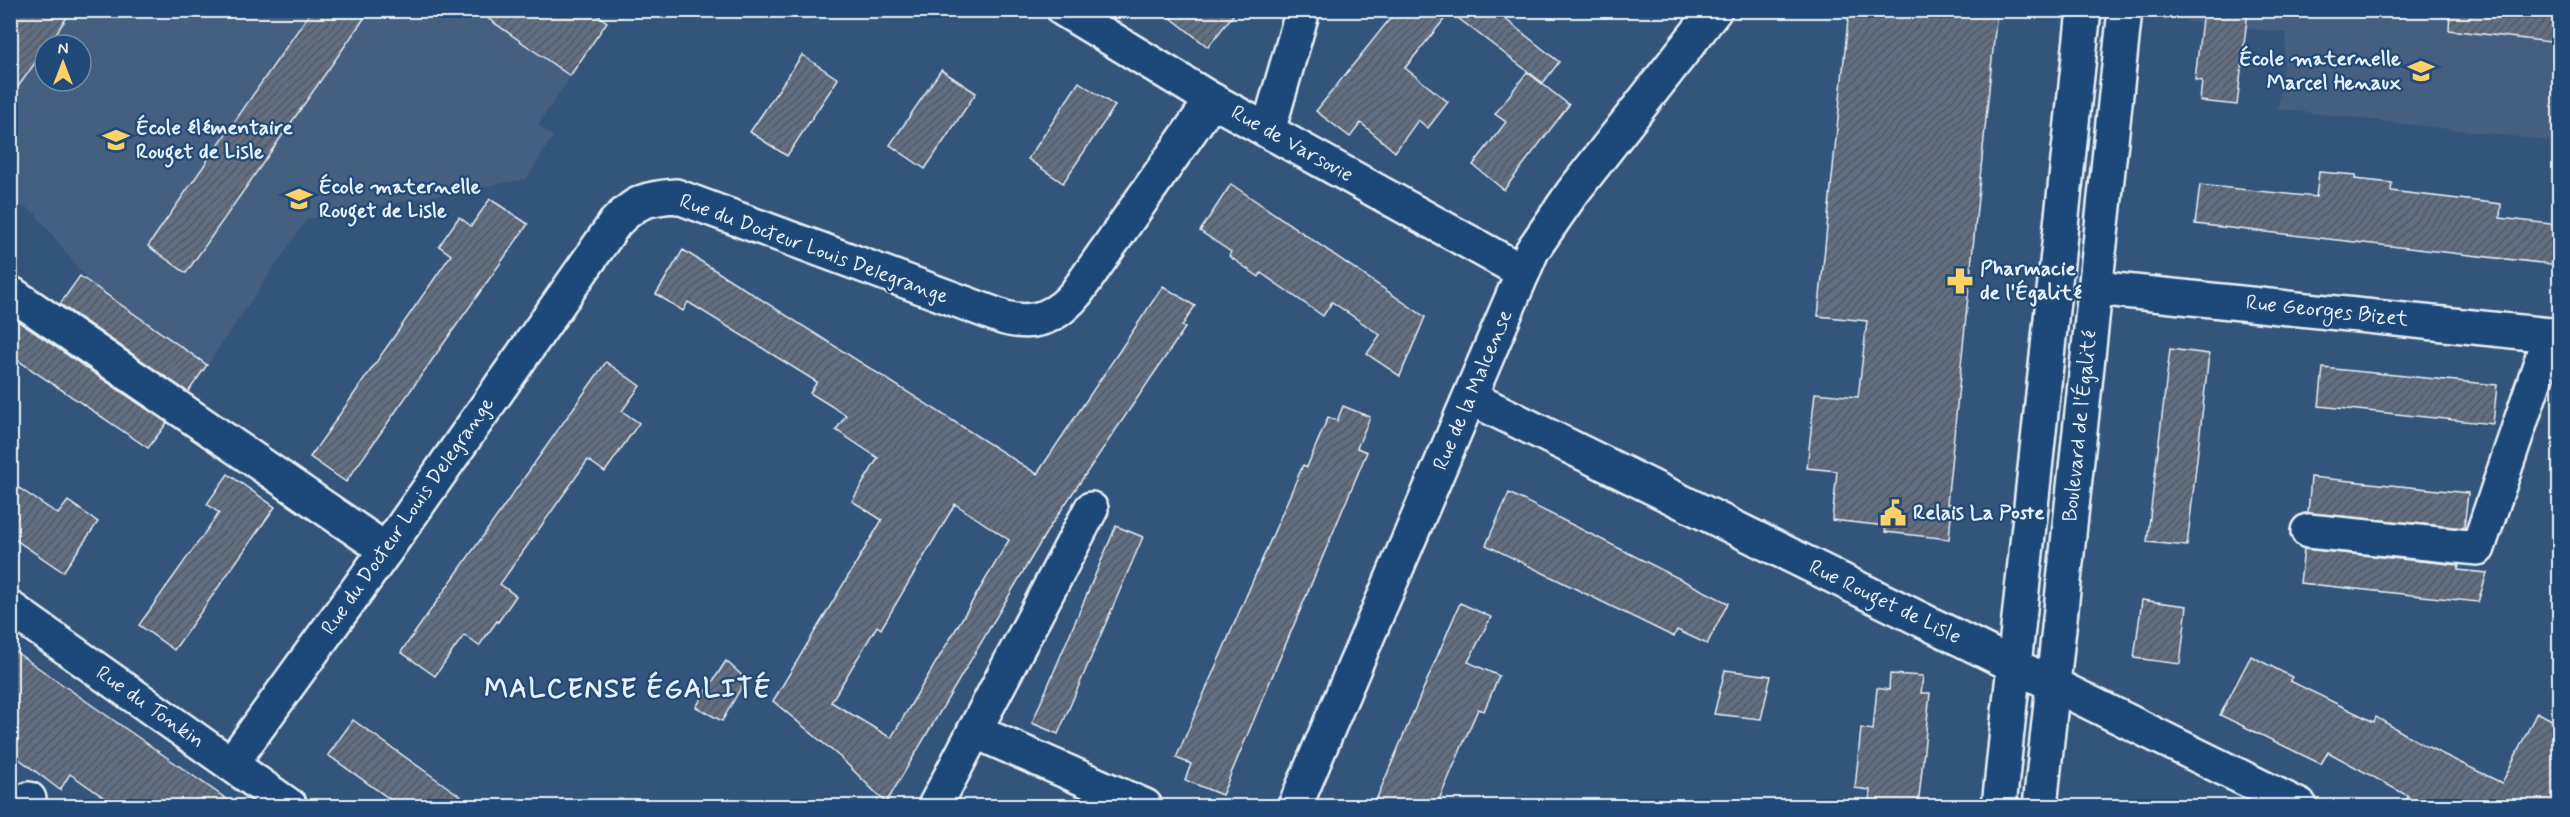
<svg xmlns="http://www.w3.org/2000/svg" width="2570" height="817" font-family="Mynerve,sans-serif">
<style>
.built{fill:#445f80;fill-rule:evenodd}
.building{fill:url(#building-hatch);stroke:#e8f1f8;stroke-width:1.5;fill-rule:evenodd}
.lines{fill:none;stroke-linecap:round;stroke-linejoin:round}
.minor-casing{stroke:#e8f1f8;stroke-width:38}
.major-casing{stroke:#e8f1f8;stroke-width:38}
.minor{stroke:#1f4a7a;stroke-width:33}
.major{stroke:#1f4a7a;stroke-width:33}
.labels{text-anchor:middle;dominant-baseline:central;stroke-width:4.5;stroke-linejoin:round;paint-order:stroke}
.poi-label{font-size:21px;font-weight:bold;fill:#e8f1f8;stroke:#1f4a7a;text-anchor:start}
.street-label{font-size:21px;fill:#e8f1f8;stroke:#1f4a7a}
.district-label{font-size:27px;font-weight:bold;letter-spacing:1.5px;fill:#e8f1f8;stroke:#1f4a7a}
</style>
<defs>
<pattern id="building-hatch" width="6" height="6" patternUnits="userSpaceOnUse" patternTransform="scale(1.5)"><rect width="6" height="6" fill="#626e81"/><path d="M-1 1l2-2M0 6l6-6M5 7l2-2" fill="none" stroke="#535963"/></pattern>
</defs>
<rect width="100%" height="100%" fill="#33557c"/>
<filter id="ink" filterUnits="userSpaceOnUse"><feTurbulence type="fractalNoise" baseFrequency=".0167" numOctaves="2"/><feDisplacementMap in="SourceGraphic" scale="12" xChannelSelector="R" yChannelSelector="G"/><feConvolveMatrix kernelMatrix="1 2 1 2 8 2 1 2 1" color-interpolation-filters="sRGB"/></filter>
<g filter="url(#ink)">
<g class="built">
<path d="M591,10L607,22L538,125L553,137L526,179L307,219L207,365L91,284L35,213L11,198V11ZM45,45H81V81H45Z"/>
<polygon points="2185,10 2559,11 2559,142 2278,109 2287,33 2184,21"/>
</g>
<g class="building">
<polygon points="10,10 72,10 48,45 45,45 45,49 10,98"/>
<polygon points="312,10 370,10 186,273 148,246"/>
<polygon points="476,10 591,10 607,22 570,76"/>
<polygon points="1161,10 1237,10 1208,47"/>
<polygon points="1397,10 1494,10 1559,62 1543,83 1450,12 1405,68 1448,102 1428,128 1418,120 1395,152 1361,123 1350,137 1316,111"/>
<polygon points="1849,10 1997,10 1947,504 1952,504 1949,539 1885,532 1886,526 1832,520 1837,471 1807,468 1815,393 1858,397 1867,321 1818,316"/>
<polygon points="2203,10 2248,10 2237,105 2200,101 2202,81 2195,80"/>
<polygon points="2450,10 2559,10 2559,43 2449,30"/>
<polygon points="802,55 838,79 787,156 750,132"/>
<polygon points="941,70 976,93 925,169 890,145"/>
<polygon points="1527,72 1569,105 1504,190 1473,165 1506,122 1495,114"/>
<polygon points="1079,82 1115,106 1063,183 1028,159"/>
<polygon points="2319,172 2356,175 2355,179 2392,183 2391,191 2501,204 2500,218 2559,225 2559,265 2195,224 2200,185 2316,197"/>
<polygon points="1231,184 1425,317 1400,376 1367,354 1380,335 1332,302 1323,316 1261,273 1259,277 1229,256 1231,252 1200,231"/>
<polygon points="490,199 528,224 346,482 310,457 451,255 439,246 459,217 471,226"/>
<path d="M683,250L1037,474L1163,286L1195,306L1182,326L1185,328L1049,528L886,803L841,758L773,701L882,520L852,501L878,458L836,430L846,415L810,393L817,382L688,302L683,311L656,294ZM955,504L1009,540L891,738L831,702L877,626L881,629Z"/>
<polygon points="80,276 207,365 188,392 60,304"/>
<polygon points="10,316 167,423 148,448 10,355"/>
<polygon points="2170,349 2209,354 2187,546 2147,542"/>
<polygon points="606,362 640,386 622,411 639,423 605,472 588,460 500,584 516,596 498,622 497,621 479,646 464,635 435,676 401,652"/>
<polygon points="2323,368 2497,385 2493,424 2319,406"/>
<polygon points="1343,406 1370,417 1357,448 1367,452 1222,795 1185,780 1191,764 1176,758 1303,465 1307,467 1328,417 1337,421"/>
<polygon points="228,474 275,507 174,650 139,625 219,513 207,504"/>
<polygon points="2311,477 2468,493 2464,528 2308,513"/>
<polygon points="10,482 58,514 68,501 98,522 63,572 10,536"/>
<polygon points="1509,493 1728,603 1707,644 1677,630 1674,637 1486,545"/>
<polygon points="1116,526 1143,537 1058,734 1032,723"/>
<polygon points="2304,549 2459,565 2458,570 2487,573 2478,602 2300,583"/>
<polygon points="2142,600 2187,606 2180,664 2134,658"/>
<polygon points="1460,603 1491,617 1468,662 1499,676 1484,711 1478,709 1436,807 1373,807"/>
<polygon points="10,648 182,768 238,807 118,807 70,774 60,790 10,752"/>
<polygon points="2251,656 2292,677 2290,681 2374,722 2376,717 2424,745 2502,783 2537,712 2559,724 2559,807 2403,807 2408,796 2328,752 2321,764 2220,715"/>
<polygon points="726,661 746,679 722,721 696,707"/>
<polygon points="1725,670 1771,676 1761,719 1714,714"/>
<polygon points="1890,674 1923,676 1921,693 1930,693 1918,807 1869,807 1870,790 1855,788 1861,728 1873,730 1877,688 1889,690"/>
<polygon points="353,720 439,781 476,807 401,807 328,755"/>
</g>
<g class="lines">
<g class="minor-casing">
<g id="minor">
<polyline points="1064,10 1212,100 1523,272"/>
<polyline points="1268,131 1303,10"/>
<polyline points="2095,288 2560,336"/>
<polyline points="12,294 386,550"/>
<polyline points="1471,398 2300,806"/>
<polyline points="2308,531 2478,548 2550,335"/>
<polyline points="10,608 290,806"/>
<polyline points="974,731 1145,806"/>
<path d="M231,764L386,550L615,223C636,201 647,198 676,196L1005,318C1035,326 1058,316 1077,292L1212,100"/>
<polyline points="23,806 29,799"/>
<polyline points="935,806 1091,509"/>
<polyline points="1295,806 1532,251 1572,193 1715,10"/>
</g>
</g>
<g class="major-casing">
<g id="major">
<polyline points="1999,806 2084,10"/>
<polyline points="2040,806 2125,10"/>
</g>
</g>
<use href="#minor" class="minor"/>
<use href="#major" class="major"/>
</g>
</g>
<defs>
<g id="school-bare" transform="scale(2.07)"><path d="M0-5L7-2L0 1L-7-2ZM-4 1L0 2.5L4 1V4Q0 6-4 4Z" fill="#ffd166" stroke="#1f4a7a" stroke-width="2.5" paint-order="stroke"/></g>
<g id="pharmacy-bare" transform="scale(2.07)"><path d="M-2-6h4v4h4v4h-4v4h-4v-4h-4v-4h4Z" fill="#ffd166" stroke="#1f4a7a" stroke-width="2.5" paint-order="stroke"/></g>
<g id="civic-bare" transform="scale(2.07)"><path d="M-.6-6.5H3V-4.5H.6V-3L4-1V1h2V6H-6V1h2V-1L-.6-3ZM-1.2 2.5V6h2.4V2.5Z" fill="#ffd166" stroke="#1f4a7a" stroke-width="2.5" paint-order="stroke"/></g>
</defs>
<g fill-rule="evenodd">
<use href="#school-bare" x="2421" y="71"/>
<use href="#school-bare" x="116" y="140"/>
<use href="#school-bare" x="299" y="199"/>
<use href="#pharmacy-bare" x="1960" y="281"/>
<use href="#civic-bare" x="1893" y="513"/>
</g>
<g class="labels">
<g class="poi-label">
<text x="2401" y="59" text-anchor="end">École maternelle<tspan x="2401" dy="24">Marcel Henaux</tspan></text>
<text x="136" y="128">École élémentaire<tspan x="136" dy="24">Rouget de Lisle</tspan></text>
<text x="319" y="187">École maternelle<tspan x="319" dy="24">Rouget de Lisle</tspan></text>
<text x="1980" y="269">Pharmacie<tspan x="1980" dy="24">de l'Égalité</tspan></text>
<text x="1913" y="513">Relais La Poste</text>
</g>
<g class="street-label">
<text transform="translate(1292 144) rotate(29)">Rue de Varsovie</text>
<text transform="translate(814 249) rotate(20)">Rue du Docteur Louis Delegrange</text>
<text transform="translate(2327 311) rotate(6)">Rue Georges Bizet</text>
<text transform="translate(1473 390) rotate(-67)">Rue de la Malcense</text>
<text transform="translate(2080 426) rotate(-84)">Boulevard de l'Égalité</text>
<text transform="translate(408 516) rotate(-55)">Rue du Docteur Louis Delegrange</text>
<text transform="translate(1885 602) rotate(26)">Rue Rouget de Lisle</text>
<text transform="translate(150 707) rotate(35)">Rue du Tonkin</text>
</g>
<g class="district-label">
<text x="628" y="689">MALCENSE ÉGALITÉ</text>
</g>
</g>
<rect width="2570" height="817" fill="none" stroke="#1f4a7a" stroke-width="36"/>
<rect x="18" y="18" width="2534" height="781" fill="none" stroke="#e8f1f8" stroke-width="2" filter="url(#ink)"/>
<g transform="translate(63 63)"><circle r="28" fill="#1f4a7a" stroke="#6f8dac" stroke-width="1.5"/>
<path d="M0-4.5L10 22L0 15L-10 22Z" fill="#ffd166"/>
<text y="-9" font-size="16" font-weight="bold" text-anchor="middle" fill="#e8f1f8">N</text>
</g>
</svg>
